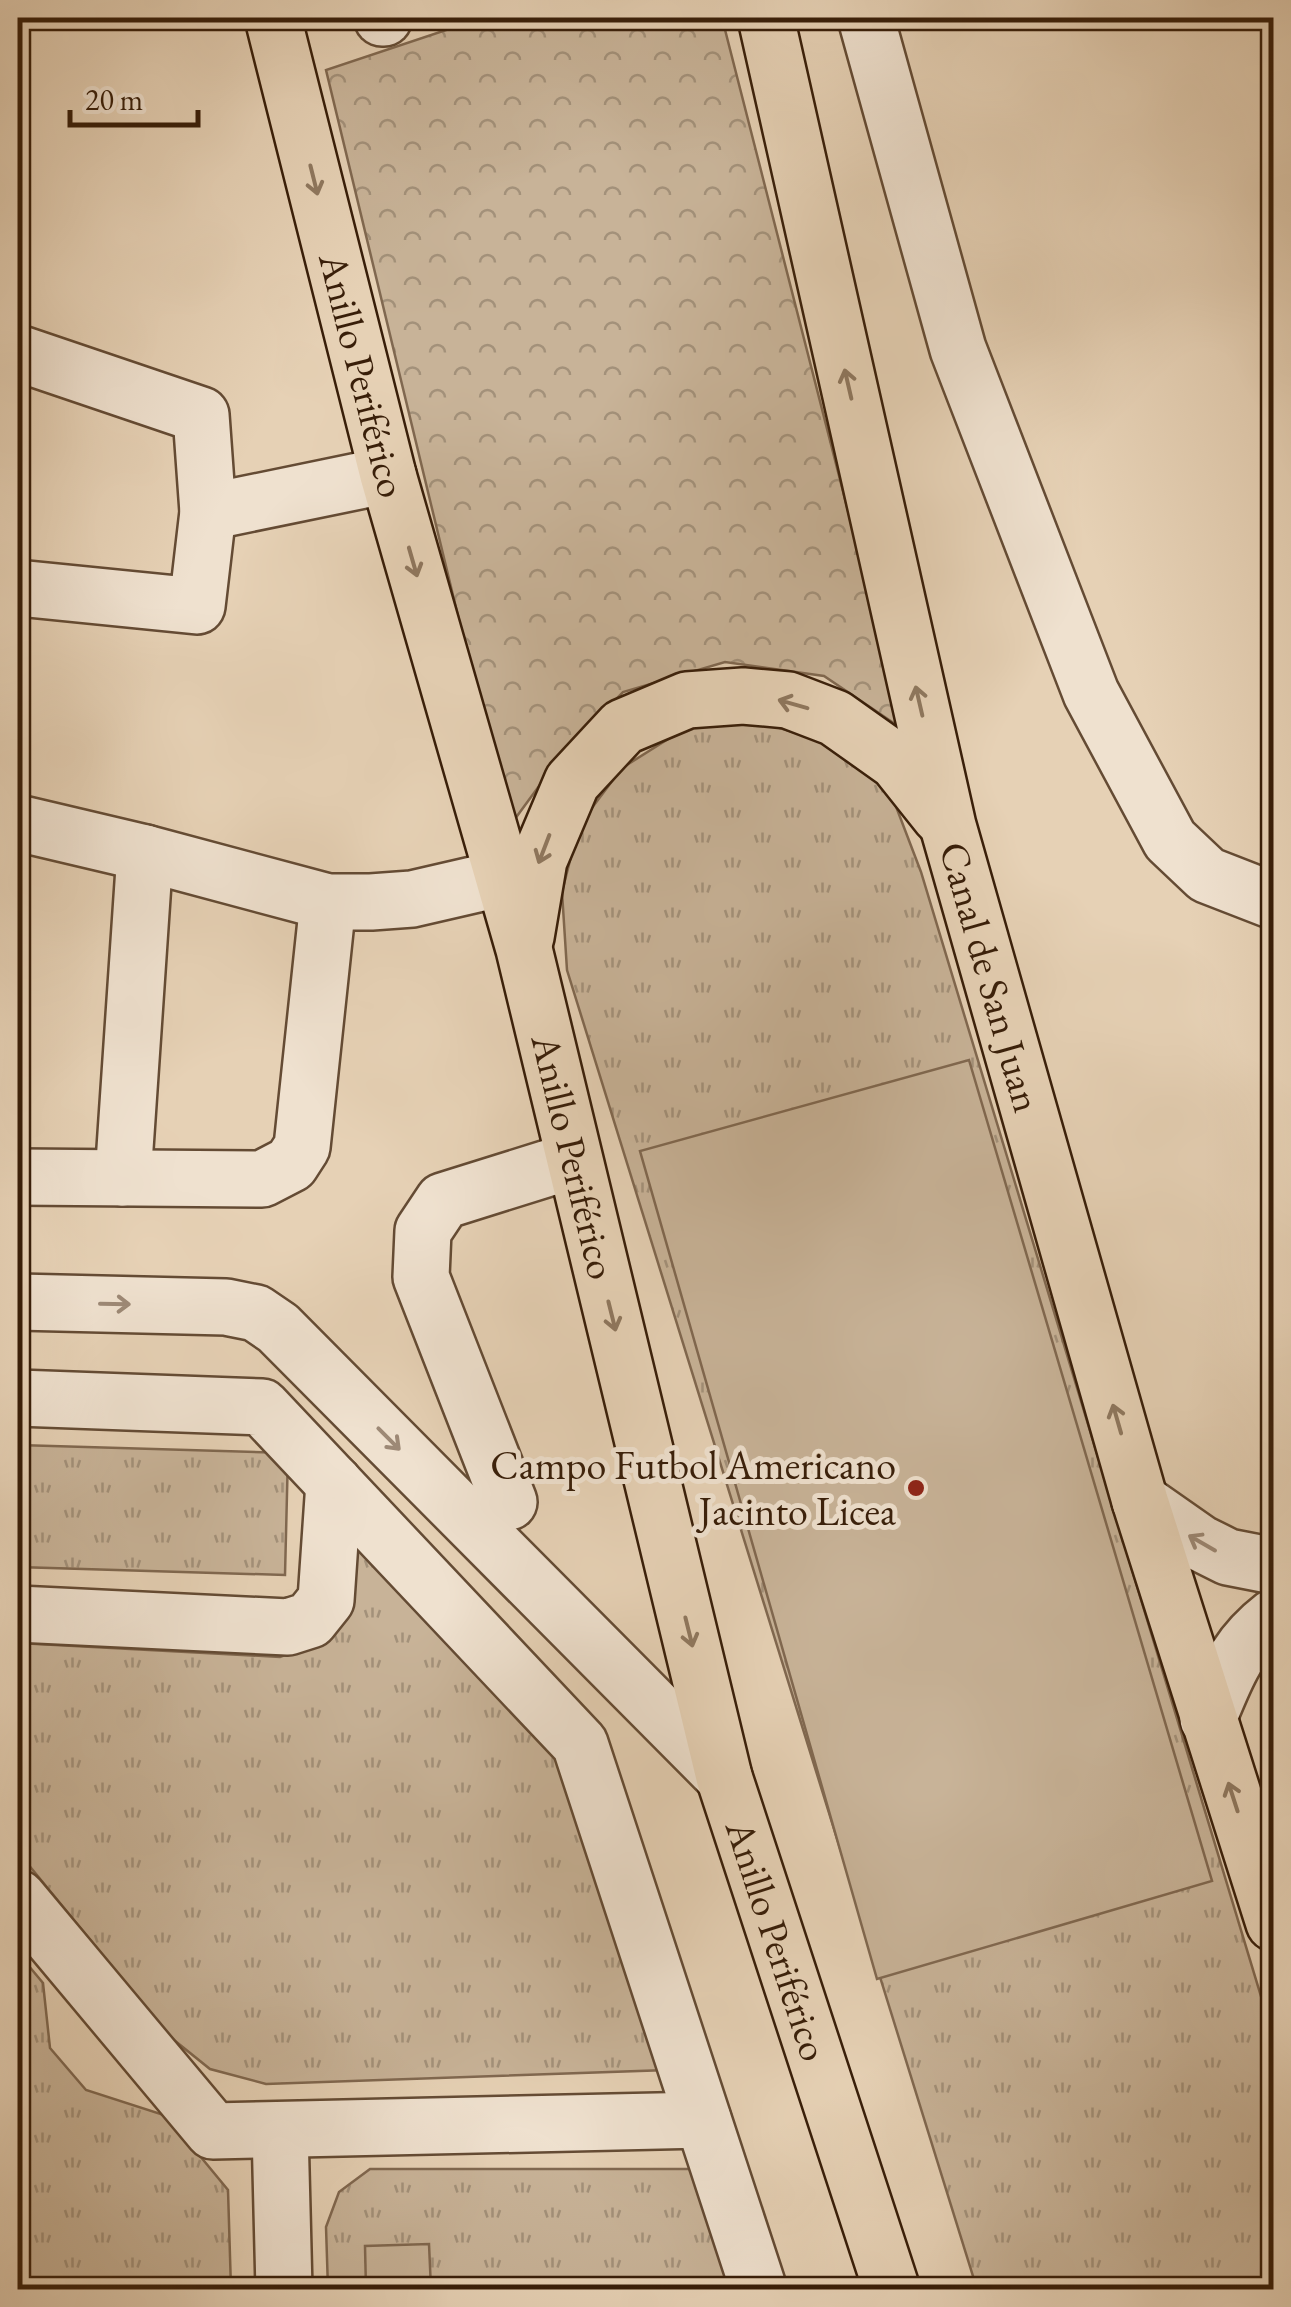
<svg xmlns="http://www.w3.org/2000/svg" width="1291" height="2307" font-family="'EB Garamond',serif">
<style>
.grass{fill:url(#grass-tufts);stroke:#806850;stroke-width:2.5}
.forest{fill:url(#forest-crowns);stroke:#806850;stroke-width:2.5}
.garden{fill:#c8b398;stroke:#806850;stroke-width:2.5}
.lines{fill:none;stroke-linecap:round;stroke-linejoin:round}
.minor-casing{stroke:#644b34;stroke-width:60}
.major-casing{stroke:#381e09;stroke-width:60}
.minor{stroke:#efe1cf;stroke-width:55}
.major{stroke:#e6d1b5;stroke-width:55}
.oneway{stroke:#8f785f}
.oneway2{stroke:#9d8976}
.poi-dot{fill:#8f2418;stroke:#efe1cf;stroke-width:4}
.labels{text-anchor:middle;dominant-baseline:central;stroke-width:10;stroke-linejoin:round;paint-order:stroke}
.street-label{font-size:40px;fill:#381e09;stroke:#efe1cf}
.poi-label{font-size:40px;fill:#381e09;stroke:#efe1cf;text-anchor:end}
</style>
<defs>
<pattern id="grass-tufts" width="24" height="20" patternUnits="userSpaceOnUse" patternTransform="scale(2.5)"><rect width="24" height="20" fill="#c8b398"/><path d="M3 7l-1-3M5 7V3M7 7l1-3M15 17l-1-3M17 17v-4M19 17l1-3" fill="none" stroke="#a3917a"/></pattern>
<pattern id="forest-crowns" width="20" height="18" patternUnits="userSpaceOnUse" patternTransform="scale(2.5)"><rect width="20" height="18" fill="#c8b398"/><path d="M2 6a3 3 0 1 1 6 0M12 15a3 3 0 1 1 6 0" fill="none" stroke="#a3917a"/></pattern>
</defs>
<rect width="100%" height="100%" fill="#e6d1b5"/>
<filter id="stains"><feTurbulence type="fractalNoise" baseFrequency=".002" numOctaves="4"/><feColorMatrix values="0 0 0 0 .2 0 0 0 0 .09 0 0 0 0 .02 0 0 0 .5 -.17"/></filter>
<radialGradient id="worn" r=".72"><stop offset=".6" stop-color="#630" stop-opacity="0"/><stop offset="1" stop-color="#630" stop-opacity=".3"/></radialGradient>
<g class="grass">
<polygon points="692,724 770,725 838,746 892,796 921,872 1273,2036 1273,2289 977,2289 567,970 562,892 579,825 622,768"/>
<polygon points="18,1445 288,1453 285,1575 18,1567"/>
<polygon points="342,1523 563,1754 667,2070 266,2084 210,2069 169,2036 18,1852 18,1643 280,1657 309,1646"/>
<polygon points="18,1953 43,1983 50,2048 86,2090 167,2116 228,2190 231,2289 18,2289"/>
<polygon points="370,2169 691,2169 732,2289 328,2289 326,2227 339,2192"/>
</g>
<polygon class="forest" points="482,18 722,18 904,730 824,676 725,662 623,692 564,752 509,827 326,70"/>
<g class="garden">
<polygon points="969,1060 1212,1881 877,1979 640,1151"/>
<polygon points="429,2244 431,2289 366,2289 365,2246"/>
</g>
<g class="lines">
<g class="minor-casing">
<g id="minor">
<polyline points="382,18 384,18"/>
<polyline points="866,18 958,349 1091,693 1170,840 1207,875 1274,901"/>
<polyline points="18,353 201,415 208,512 197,606 18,588"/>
<polyline points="208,512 388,475"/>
<polyline points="18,823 145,853 328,902 371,902 412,899 503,878"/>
<polyline points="18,1177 262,1179 291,1164 302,1147 328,902"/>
<polyline points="123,1178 145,853"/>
<polyline points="18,1302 226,1307 256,1313 278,1328 724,1777"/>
<polyline points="18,1398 262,1407 580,1744 759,2290"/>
<polyline points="1140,1501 1200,1543 1228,1557 1274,1566"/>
<polyline points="509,1502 421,1277 423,1231 443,1201 574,1160"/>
<polyline points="18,1614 288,1627 310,1620 326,1600 334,1483"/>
<path d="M1208,1719C1227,1675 1234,1648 1274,1617"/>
<polyline points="18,1898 213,2131 703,2120"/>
<polyline points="280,2130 284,2290"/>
</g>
</g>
<g class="major-casing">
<g id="major">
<path id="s1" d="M273,18L388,475L524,949L724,1777L892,2290"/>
<path id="s2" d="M766,18L948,826L1140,1501L1274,1923"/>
<polyline points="526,937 539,860 572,782 623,727 687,700 743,696 788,700 835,718 897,762 940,816"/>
</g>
</g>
<use href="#minor" class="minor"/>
<use href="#major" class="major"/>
</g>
<defs><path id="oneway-shaft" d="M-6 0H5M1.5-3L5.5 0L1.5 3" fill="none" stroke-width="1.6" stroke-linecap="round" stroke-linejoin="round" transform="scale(2.5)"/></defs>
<g class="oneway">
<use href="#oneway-shaft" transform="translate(314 180) rotate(76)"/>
<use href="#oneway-shaft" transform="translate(848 384) rotate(-103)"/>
<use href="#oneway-shaft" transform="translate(413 562) rotate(74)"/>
<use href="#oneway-shaft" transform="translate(919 701) rotate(-103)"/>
<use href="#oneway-shaft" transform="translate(793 704) rotate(-164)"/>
<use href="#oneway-shaft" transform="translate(544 849) rotate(111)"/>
<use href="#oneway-shaft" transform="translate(612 1316) rotate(76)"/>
<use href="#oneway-shaft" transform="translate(1117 1419) rotate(-106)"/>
<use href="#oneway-shaft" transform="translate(689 1632) rotate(76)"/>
<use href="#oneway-shaft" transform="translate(1233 1797) rotate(-108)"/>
</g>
<g class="oneway2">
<use href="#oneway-shaft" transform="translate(115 1304) rotate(1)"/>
<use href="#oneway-shaft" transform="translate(389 1439) rotate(45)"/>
<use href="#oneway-shaft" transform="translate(1202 1543) rotate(-150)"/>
</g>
<circle class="poi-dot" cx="916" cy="1488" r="10"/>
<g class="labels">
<g class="street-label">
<text stroke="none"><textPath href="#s1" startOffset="368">Anillo Periférico</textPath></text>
<text stroke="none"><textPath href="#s2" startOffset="985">Canal de San Juan</textPath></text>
<text stroke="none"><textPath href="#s1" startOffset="1178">Anillo Periférico</textPath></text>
<text stroke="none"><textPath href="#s1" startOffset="1988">Anillo Periférico</textPath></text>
</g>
<g class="poi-label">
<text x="896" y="1465">Campo Futbol Americano<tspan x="896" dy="46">Jacinto Licea</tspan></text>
</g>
</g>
<rect width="1291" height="2307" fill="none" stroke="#e6d1b5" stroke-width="60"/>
<rect x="20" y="20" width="1251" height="2267" fill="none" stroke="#381e09" stroke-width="5"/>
<rect x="30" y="30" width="1231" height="2247" fill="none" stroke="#381e09" stroke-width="2.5"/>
<path d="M70 110v15h128v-15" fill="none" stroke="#381e09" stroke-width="5"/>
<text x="85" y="110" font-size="30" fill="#381e09" stroke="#efe1cf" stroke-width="8" paint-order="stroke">20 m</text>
<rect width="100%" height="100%" filter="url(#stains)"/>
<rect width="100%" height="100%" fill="url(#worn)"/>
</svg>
